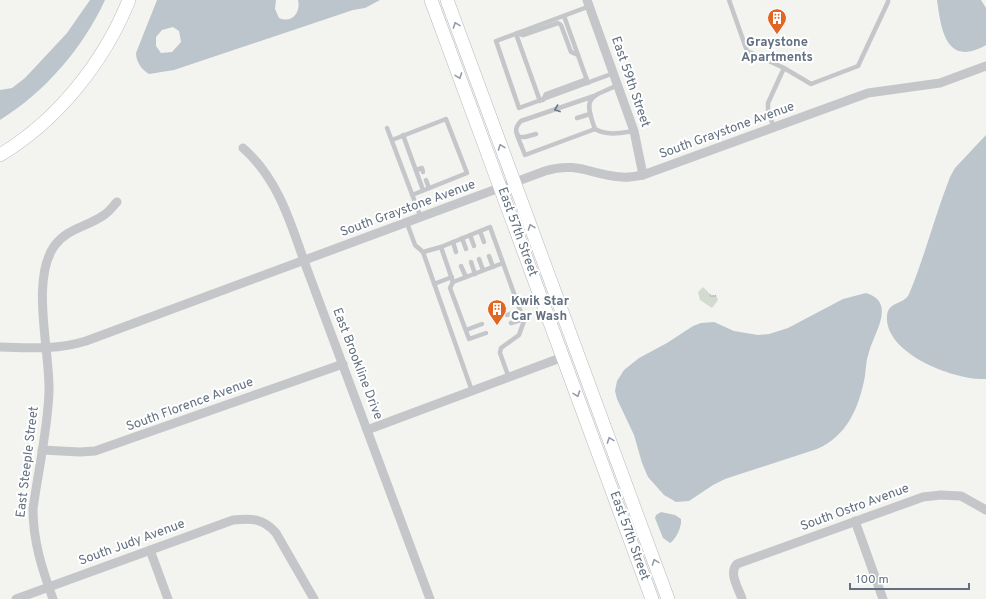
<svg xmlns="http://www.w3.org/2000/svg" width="986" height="599" font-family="Overpass,sans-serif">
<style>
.park{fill:url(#park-tufts)}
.water{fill:#bcc5cb;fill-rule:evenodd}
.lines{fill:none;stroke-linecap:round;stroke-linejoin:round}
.secondary-casing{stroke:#b6b9be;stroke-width:14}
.lane{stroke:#c4c6ca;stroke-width:4.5}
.street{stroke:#c4c6ca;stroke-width:9}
.secondary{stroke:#fff;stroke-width:13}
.oneway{stroke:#929ba7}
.oneway2{stroke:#687485}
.labels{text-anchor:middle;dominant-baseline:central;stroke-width:4;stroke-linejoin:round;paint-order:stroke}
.poi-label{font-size:13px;font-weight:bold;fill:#637081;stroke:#fff}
.street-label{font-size:13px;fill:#637081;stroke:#fff}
</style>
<defs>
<pattern id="park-tufts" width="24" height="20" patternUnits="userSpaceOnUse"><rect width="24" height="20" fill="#d3dbd1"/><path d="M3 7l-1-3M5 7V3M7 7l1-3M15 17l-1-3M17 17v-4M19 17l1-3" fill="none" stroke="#afb6af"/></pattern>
</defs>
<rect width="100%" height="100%" fill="#f3f4f0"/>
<polygon class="park" points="703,287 711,295 716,295 718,300 712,308 700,300 698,292"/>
<g class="water">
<path d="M90,0H105C83,48 45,92 0,120V90L12,88L25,78L67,33Z"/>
<path d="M157,0H276L275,9L279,18C292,24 301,12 298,0H380L365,8L353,10L174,70L149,74C142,70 136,62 136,53ZM173,27L179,31L181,42L172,52L161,53L156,46V37L162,30Z"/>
<path d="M937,0H981L986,8V45C946,68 941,29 937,0Z"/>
<path d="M986,135V379C956,381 884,354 887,316C888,301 904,305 909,294C925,256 935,215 950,177L955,168Z"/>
<path d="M866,293C897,302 874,333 869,352C866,360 866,368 865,376C859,408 847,436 817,449L725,479L713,485L689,501L676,502L664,495L648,477L642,463L634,435L617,399L615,391L617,381L624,370L639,358L667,343L693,326L701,323L714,322L734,331L758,335L769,334L788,328L843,299Z"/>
<path d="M661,512L675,515L681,519C682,527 676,539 670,543L663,538L655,518L656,515Z"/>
</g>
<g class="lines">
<g class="secondary-casing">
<g id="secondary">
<polyline points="431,0 652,599"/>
<polyline points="447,0 668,599"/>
<path d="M0,155C58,120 104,62 129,0"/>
</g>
</g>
<g class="lane">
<polyline points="729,0 747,51 784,68 811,84 858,66 888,2 888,0"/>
<polyline points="590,6 496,41 519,108 614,73"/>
<polyline points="564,16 588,83"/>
<polyline points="517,33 523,35 558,23 561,25 571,52 578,55"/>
<polyline points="516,34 540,101"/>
<path d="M618,85C589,98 583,96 595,129C607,136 621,133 634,131"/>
<polyline points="543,100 546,94 587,79"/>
<polyline points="577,118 590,114"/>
<polyline points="387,128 421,218"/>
<polyline points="774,128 768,111 768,103 784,68"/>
<path d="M536,134L525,137H519C514,131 516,126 521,121L594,96"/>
<polyline points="403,135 423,190"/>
<polyline points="517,135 525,155 595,129"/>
<polyline points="392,140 446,119 467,173 412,195"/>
<polyline points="416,170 422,168 423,172"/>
<polyline points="426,180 429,188"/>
<polyline points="407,223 415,245 423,252 441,247"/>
<polyline points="480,231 484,242"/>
<polyline points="470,235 474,246"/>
<polyline points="462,238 466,249"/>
<polyline points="453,242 456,252"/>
<polyline points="423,252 472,391"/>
<polyline points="489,256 493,267"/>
<polyline points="479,259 483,270"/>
<polyline points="471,262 475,274"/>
<polyline points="503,263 453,282 441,247 490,227 524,321 519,335 501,348 500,353 509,378"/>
<polyline points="461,266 466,277"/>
<polyline points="453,282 450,288 469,339 486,333"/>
<polyline points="434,284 452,277"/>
<polyline points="507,315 520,310"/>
<polyline points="511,323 524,319"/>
<polyline points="466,330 482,324"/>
</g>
<g class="street">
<polyline points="587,0 634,131 643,175"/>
<path d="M243,148C277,178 290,220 304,261L430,599"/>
<path d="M0,347C30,348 57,350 86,341L545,171C578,161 591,175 622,177C628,178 637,176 643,175L868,93L940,83L986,66"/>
<polyline points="367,430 563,357"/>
<polyline points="42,450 80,452 95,451 343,364"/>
<polyline points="855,521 883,599"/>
<polyline points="150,550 168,599"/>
<path d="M16,599L233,520C251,518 263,518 276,533L314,599"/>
<path d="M53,599C42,569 33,541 33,509C38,472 48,428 49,391C50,350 30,279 55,245C68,228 87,227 104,215C109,212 113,206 117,202"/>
<path d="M742,599C739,589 728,573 737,564L923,497L941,495L961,496L986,510"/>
</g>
<use href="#secondary" class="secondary"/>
</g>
<defs><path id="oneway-chevron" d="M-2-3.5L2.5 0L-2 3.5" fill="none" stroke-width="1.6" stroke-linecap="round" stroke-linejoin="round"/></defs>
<g class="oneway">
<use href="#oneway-chevron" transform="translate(456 25) rotate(-110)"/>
<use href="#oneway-chevron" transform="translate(459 76) rotate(70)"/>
<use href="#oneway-chevron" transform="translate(501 147) rotate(-110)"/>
<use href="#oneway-chevron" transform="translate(531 227) rotate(-110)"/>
<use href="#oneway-chevron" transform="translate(577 394) rotate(70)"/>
<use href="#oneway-chevron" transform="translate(610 440) rotate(-110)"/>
<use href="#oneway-chevron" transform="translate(655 562) rotate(-110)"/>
</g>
<use class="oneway2" href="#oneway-chevron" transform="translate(557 109) rotate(160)"/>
<defs>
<g id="building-pin" transform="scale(1)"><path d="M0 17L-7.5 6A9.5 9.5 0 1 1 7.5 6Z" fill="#e16623" stroke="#fff"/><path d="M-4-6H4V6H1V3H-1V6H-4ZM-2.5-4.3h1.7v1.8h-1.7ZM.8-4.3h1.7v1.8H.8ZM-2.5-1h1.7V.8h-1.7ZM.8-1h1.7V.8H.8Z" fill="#fff"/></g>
</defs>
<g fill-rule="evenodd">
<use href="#building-pin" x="777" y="18"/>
<use href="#building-pin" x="497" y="309"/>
</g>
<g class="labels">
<g class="poi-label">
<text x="777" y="43">Graystone<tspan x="777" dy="15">Apartments</tspan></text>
<text x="511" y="302" text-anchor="start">Kwik Star<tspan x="511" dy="15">Car Wash</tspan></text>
</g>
<g class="street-label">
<text transform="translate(630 82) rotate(71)">East 59th Street</text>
<text transform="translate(727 131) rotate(-20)">South Graystone Avenue</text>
<text transform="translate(408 209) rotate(-20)">South Graystone Avenue</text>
<text transform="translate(517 232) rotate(70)">East 57th Street</text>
<text transform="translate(357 364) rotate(69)">East Brookline Drive</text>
<text transform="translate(190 405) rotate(-20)">South Florence Avenue</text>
<text transform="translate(28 462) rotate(-83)">East Steeple Street</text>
<text transform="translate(855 508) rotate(-20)">South Ostro Avenue</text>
<text transform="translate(629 536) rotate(70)">East 57th Street</text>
<text transform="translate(132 543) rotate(-20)">South Judy Avenue</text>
</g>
</g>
<path d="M850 583v6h119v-6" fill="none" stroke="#637081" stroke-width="2"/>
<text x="856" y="583" font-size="12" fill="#637081" stroke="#ffffff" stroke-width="3" paint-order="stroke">100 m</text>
</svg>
